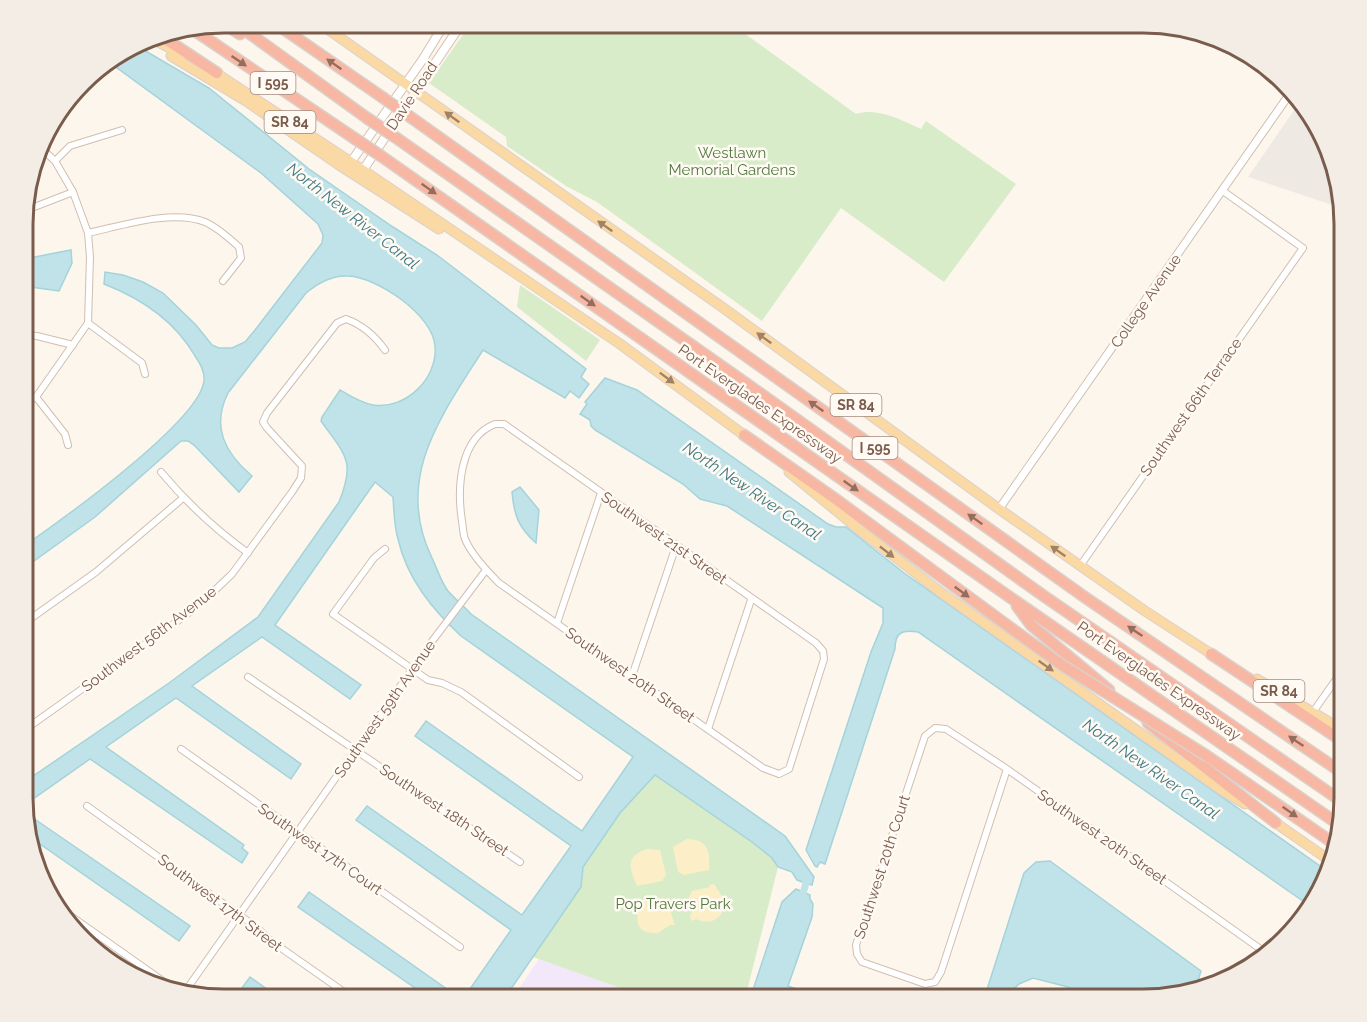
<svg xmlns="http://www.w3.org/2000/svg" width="1367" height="1022" font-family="Raleway,sans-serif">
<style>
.industrial{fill:#efe9e4}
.education{fill:#f3e8fa}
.green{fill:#d8ecc9}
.sand{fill:#fcefc7}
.water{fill:#bfe3e8;stroke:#a5d3da;stroke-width:1.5}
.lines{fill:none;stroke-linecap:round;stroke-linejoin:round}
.canal{stroke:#bfe3e8;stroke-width:7}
.minor-casing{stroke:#d1beb0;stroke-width:8}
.tertiary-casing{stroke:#d1beb0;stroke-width:9}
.secondary-casing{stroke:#d6c0b0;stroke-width:10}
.primary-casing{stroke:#dad1cd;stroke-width:11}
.motorway-casing{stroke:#dad1cd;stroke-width:13}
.minor{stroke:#fff;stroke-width:6}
.tertiary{stroke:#fff;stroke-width:7}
.secondary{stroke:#fff;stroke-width:8}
.primary{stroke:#fbd9a5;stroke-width:9}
.motorway{stroke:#f7b7a3;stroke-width:10}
.motorway-bridge-casing{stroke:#dad1cd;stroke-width:13;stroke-linecap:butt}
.motorway-bridge{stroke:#f7b7a3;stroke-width:10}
.oneway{fill:#936e5e}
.oneway2{fill:#a18267}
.labels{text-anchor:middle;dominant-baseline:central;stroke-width:5;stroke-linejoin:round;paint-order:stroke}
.shield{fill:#fffaf3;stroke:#a28b7f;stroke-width:1.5}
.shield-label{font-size:14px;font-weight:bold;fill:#7a5c4d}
.street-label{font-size:15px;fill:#7a5c4d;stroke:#fffaf3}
.park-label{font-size:15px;fill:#537a41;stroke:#fffaf3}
.water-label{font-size:16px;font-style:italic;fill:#437c86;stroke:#fffaf3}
.rim{fill:none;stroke:#7a5c4d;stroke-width:3}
</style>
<rect width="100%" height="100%" fill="#fdf6ec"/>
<polygon class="industrial" points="1299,103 1324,135 1341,208 1248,177"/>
<polygon class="education" points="539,959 651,999 512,999"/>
<g class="green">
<path d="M471,23H730L856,114C878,107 901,120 921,129L926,121L1016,184L944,282L841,208L762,321L597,202L566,186L507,146L506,137L429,83Z"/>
<polygon points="520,285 600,340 586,361 517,307"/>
<polygon points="655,775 753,842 772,858 778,867 745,999 651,999 533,957 581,887 582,867 620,813"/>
<polygon points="120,956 164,988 147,984 115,964"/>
</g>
<g class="sand">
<path d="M687,839C709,839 710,853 709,870L684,875L678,872L673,847Z"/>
<path d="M647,849L660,850L666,875L662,881L637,886C630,870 624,856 647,849Z"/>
<path d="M714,884L725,901C724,918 712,926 696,919L691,921L690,915L692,914L689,897L692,891L710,887L709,885Z"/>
<path d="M662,898L667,901L675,925H670L658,933C629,934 640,915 638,901L644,900L645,902Z"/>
</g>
<g class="water">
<path d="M137,46L209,88L309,169L393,227L437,255L586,369L581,377L589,384L579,398L570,391L565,398L483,350C442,415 393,478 432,558C437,568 441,582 448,591C455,599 464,606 471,614L785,836L814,877L812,885L797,880L792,872L778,867L772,858L752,842L655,775L620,813L583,867L581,887L504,999H463L511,930L356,820L367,806L522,915L571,846L415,736L426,721L582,831L633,757L461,636C433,610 407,579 398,539C394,526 394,511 393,497L375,482L275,625L361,685L350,699L262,637L192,686L301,764L291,779L176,698L106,747L244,845L242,848L248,853L242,863L90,759L23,806V783L169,683L258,617L339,502C356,460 345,455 321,421L322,417L340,390C350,396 361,403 373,405C406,410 438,378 435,346C433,315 377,277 348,276C332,275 318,283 306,293L228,393C211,427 225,453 252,476L239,492L195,446L188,441H181L95,517L23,569L24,546C60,521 199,422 204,381C205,373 200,363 195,356C175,321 140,298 104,284L105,272L123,275L143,282L163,293L196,325L212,345L219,348H232L245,342L255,330L322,243L323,235L318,224L261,173L109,62Z"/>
<polygon points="71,250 72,263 59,291 24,286 24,259"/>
<path d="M605,378L637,390L828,524L836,527H846L904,573L1330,873L1310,906L918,632C903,630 895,631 895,649L825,864L820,862L817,867L815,866L806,850L871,652L883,623V608L727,506L700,499L683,484L595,430L591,426L590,420L580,414L587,404L585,402Z"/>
<path d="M520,487L539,510L536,543C518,527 514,515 512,492Z"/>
<polygon points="23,811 190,926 179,941 30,837"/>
<polygon points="1050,861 1201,971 1196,987 1143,999 1083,999 1068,987 1033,978 1019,984 1002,999 984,999 1024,873 1036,862"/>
<polygon points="796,889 810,895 810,899 813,904 812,917 788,986 825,999 750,999 782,902"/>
<polygon points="309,892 461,999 431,999 298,907"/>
<polygon points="250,977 281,999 249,999 239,992"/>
</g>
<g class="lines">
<polyline class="canal" points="801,900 807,880 803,877"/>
<g class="minor-casing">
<g id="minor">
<polyline points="55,161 70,146 122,130"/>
<polyline points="24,211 73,192"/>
<path d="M88,233C121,226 172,209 205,222C217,227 229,238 239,247L241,258L223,281"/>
<polyline points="88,323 142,363 145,374"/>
<polyline points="24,335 37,336 73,345"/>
<polyline points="36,397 65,434 68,445"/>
<polyline points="24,402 36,397 88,323 90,257 88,233 73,192 55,161 41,148"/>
<path d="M495,424H504L816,643L823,651L824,659L789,769L779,774L763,768L499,583C488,572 471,554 465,539C463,534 463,527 462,521C457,489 459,438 495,424Z"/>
<path d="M161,472C187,503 216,530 248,553"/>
<polyline points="385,549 374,558 333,614 428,680 442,683 461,692 579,777"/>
<polyline points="1080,566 1303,248 1223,191"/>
<polyline points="557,623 601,493"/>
<polyline points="23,624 96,572 183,498"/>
<polyline points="632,676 676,546"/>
<polyline points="248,677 520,862"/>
<polyline points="1313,712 1344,668"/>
<polyline points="708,729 751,600"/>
<path d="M23,731L186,615L212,593L232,574L292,492L301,478L302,466L267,428L263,422L267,413L337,323L346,319C363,325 375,336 385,350"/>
<polyline points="181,749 460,947"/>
<polyline points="1007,769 941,972 935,982 925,984 862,962 857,954 856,945 925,736 935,728 946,729 1007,769 1266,953"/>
<polyline points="87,806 256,927 271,941 354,999"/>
<polyline points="58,907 177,991"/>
<polyline points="184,993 430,644 486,570"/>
</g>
</g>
<g class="tertiary-casing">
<polyline id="tertiary" points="999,509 1291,92"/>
</g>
<g class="secondary-casing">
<g id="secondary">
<polyline points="351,162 423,59 445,23"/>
<polyline points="363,170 462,23"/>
</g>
</g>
<g class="primary-casing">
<g id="primary">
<polyline points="319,23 722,307 999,509 1145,611 1216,657"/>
<polyline points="151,38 182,55"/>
<polyline points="171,56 246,101 339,165 439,229"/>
<polyline points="213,71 351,162 620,344 748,438"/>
<polyline points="789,472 861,531 939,591 1223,791 1245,804"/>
<polyline points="1257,679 1344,731"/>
<polyline points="1270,819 1332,862"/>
</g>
</g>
<g class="motorway-casing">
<g id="motorway">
<polyline points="223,23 240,34"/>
<polyline points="235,23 367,118"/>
<polyline points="275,23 382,97"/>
<polyline points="191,28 354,138"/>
<polyline points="158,34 217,73"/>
<polyline points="409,116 1086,598 1344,774"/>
<polyline points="395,137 747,384 1041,594 1344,803"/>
<polyline points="381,156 1011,598 1341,826"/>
<polyline points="744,435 834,498 1019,634"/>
<polyline points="1017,606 1031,625 1109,690"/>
<polyline points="1211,654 1344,742"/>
<polyline points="1148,723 1276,823"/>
<polyline points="1207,756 1336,845"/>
</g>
</g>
<use href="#minor" class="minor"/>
<use href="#tertiary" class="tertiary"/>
<use href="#secondary" class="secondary"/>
<use href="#primary" class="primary"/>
<use href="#motorway" class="motorway"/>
<g class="motorway-bridge-casing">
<g id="motorway-bridge">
<polyline points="382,97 409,116"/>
<polyline points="367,118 395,137"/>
<polyline points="354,138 381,156"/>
<polyline points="1019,634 1062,665 1207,756"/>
</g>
</g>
<use href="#motorway-bridge" class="motorway-bridge"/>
</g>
<defs><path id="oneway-solid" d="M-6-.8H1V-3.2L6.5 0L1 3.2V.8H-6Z" transform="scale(1.5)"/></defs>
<g class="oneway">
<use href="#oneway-solid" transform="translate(239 61) rotate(34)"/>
<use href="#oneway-solid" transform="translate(334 64) rotate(-145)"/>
<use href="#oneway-solid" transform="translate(429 189) rotate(35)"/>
<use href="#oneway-solid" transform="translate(588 301) rotate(35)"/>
<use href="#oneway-solid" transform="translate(816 406) rotate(-145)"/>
<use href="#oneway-solid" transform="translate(851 486) rotate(35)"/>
<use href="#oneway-solid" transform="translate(975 519) rotate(-145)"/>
<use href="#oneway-solid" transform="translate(962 592) rotate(36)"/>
<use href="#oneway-solid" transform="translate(1135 631) rotate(-146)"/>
<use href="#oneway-solid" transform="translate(1296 741) rotate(-146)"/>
<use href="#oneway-solid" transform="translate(1290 812) rotate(35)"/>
</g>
<g class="oneway2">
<use href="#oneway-solid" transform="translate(452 117) rotate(-144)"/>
<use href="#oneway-solid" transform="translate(605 226) rotate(-145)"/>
<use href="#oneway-solid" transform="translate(764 338) rotate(-144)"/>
<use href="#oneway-solid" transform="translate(667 378) rotate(37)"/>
<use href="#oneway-solid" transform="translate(1058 551) rotate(-145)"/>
<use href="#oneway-solid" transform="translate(887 552) rotate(38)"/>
<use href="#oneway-solid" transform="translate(1046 666) rotate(35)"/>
</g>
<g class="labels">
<g class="shield">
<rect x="250.5" y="72" width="45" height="22" rx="4.5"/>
<rect x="264.5" y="111" width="51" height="22" rx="4.5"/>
<rect x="830.5" y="394" width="51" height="22" rx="4.5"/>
<rect x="852.5" y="437" width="45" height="22" rx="4.5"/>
<rect x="1253.5" y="680" width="51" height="22" rx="4.5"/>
</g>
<g class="shield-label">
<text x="273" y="83">I 595</text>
<text x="290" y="122">SR 84</text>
<text x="856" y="405">SR 84</text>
<text x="875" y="448">I 595</text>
<text x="1279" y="691">SR 84</text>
</g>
<g class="street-label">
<text transform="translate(412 96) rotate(-56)">Davie Road</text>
<text transform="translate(1146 301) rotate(-55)">College Avenue</text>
<text transform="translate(760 404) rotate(35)">Port Everglades Expressway</text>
<text transform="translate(1191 407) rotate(-55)">Southwest 66th Terrace</text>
<text transform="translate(664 538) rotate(35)">Southwest 21st Street</text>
<text transform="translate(149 639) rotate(-37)">Southwest 56th Avenue</text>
<text transform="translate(630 675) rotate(35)">Southwest 20th Street</text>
<text transform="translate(1159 681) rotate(35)">Port Everglades Expressway</text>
<text transform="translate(385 709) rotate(-55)">Southwest 59th Avenue</text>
<text transform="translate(444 810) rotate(34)">Southwest 18th Street</text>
<text transform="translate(1102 837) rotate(35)">Southwest 20th Street</text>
<text transform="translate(320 849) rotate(35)">Southwest 17th Court</text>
<text transform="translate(882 867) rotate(-72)">Southwest 20th Court</text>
<text transform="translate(220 903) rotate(37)">Southwest 17th Street</text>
</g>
<g class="park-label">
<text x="732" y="153">Westlawn<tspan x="732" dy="17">Memorial Gardens</tspan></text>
<text x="673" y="904">Pop Travers Park</text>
</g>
<g class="water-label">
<text transform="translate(353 216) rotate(38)">North New River Canal</text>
<text transform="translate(752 491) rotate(34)">North New River Canal</text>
<text transform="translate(1151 769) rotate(35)">North New River Canal</text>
</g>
</g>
<path d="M0 0H1367V1022H0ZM224 33H1143A191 191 0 0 1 1334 224V798A191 191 0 0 1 1143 989H224A191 191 0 0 1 33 798V224A191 191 0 0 1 224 33Z" fill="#f4ede6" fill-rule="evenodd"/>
<path class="rim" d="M224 33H1143A191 191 0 0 1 1334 224V798A191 191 0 0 1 1143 989H224A191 191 0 0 1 33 798V224A191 191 0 0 1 224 33Z"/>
</svg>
